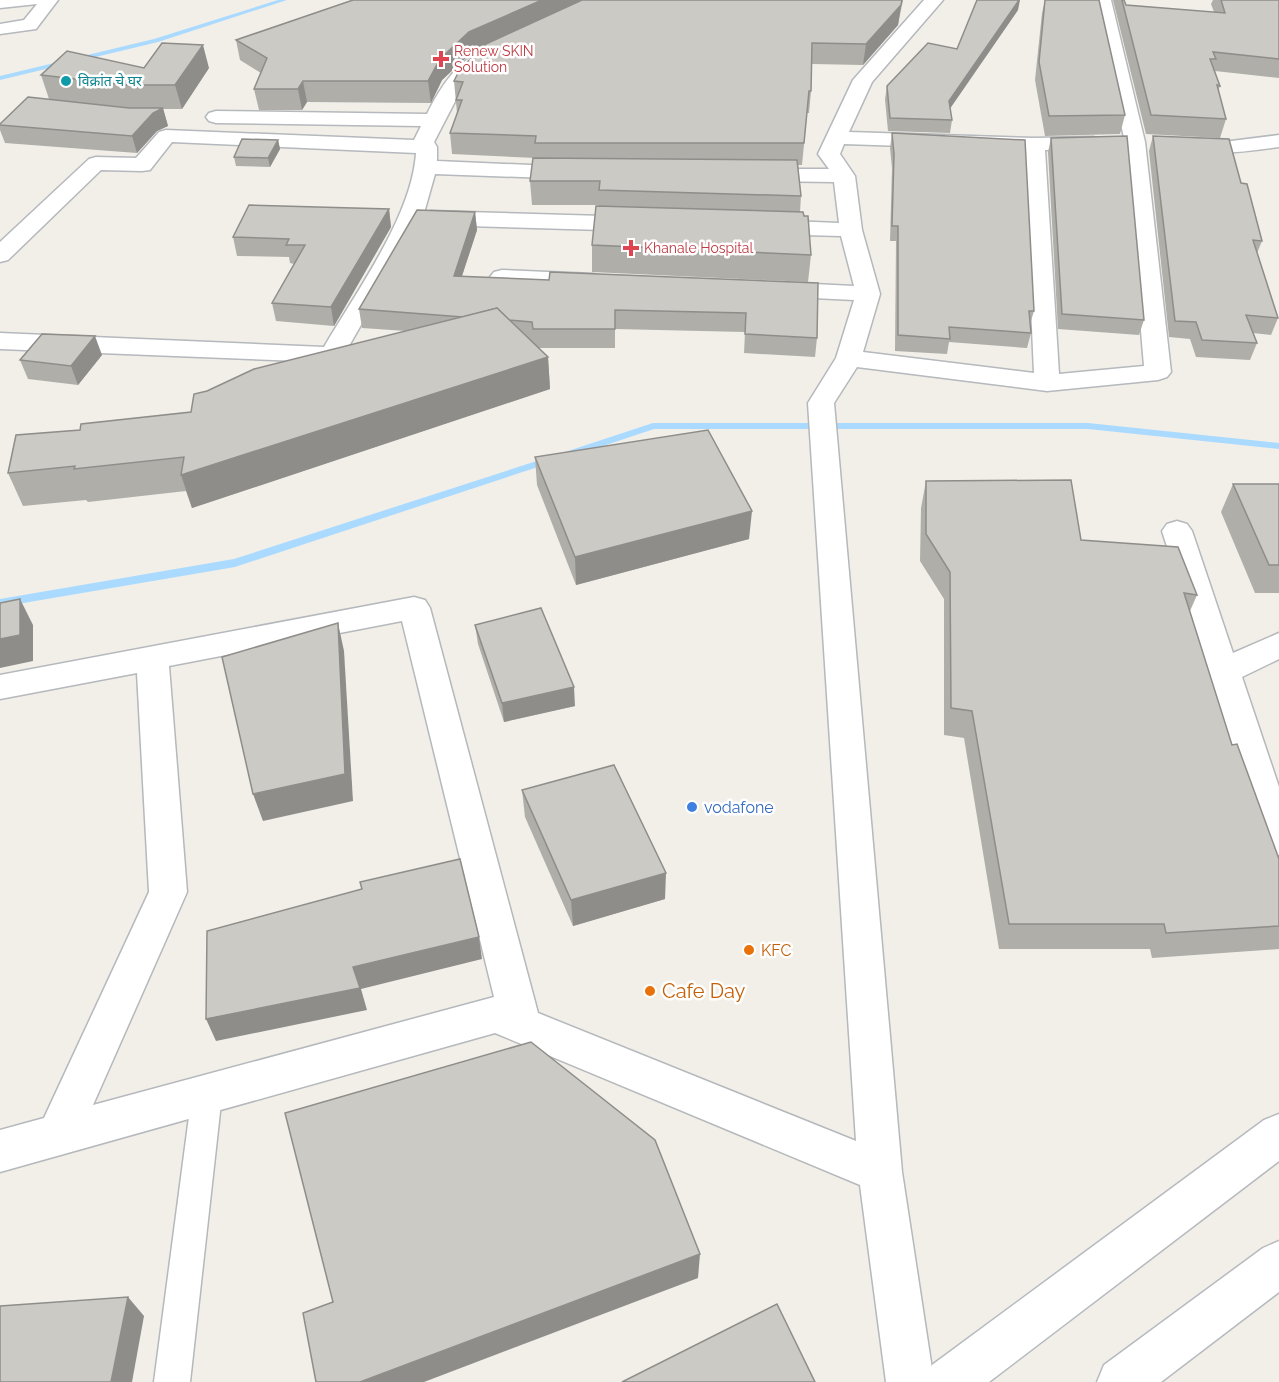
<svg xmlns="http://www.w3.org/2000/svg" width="1279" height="1382" font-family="Raleway,'Noto Sans Devanagari',sans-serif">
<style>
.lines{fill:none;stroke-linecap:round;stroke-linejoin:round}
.stream{fill:#aadaff;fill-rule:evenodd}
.lane-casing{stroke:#b5b8bc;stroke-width:3}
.street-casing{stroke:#b5b8bc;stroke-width:3}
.secondary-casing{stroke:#b6babf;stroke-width:3}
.lane{fill:#fff;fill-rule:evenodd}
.street{fill:#fff;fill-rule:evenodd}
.secondary{fill:#fff;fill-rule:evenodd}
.wall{fill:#afaea9}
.shaded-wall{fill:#8f8d8a}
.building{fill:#cccac5;stroke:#8f8d8a;stroke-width:1.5}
.health-dot{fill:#e0444e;stroke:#fff;stroke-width:2}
.culture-dot{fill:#0f9aa8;stroke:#fff;stroke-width:2}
.shop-dot{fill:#3f7fe0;stroke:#fff;stroke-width:2}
.food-dot{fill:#e8710a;stroke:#fff;stroke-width:2}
.labels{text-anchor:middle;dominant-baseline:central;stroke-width:5;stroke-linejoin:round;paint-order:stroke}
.far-health-label{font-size:14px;fill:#be3a42;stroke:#fff;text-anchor:start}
.far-culture-label{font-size:14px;fill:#0d838f;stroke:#fff;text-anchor:start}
.shop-label{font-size:16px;fill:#366cbe;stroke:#fff;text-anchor:start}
.food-label{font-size:16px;fill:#c56008;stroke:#fff;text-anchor:start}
.near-food-label{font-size:20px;fill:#c56008;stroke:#fff;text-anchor:start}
</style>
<rect width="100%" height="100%" fill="#f1efe8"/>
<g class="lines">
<g class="stream">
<polygon points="278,0 287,0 158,42 0,80 0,76 154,39"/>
<polygon points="653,423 1088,423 1279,443 1279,449 1088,429 654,429 573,456 569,457 564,454 565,452"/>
<polygon points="549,457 554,460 553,462 235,567 0,607 0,599 234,559"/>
</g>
<g class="lane-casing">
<polygon id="lane" points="207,1080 218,1084 222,1094 190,1382 154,1382 192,1094 196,1084"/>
</g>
<g class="street-casing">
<g id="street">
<polygon points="0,0 58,0 36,29 0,34 0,24 24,20 37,4 0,8"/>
<path d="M924,0H943L872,82L849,132L1034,138L1093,137L1100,139L1103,143L1100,147L1093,149L1045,150L1059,374L1144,366L1125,142L1093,0H1111L1145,142L1171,372L1167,377L1158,380L1047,391L857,367L834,403L902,1172L934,1382H886L860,1185L495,1033L0,1172V1130L44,1118L149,892L137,673L0,699V675L414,597L425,600L430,608L538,1013L856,1141L808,403L836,358L854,300L773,296L765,294L761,289L765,284L773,282L854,286L841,236L764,234L756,232L753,227L756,222L764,220L839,223L834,182L755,181L747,180L744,175L747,170L755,169H829L818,154L853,80ZM844,144L1024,150L1034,373L863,352L880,294L862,230L855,176L840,154ZM402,621L494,997L93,1105L187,892L169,666Z"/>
<path d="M488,49L495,51L497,55L472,76L463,86L434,142L437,147V161L577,167L585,168L588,173L585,178L577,179L435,174L424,213L431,211L638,217L646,219L649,224L646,229L638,231L431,225L421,220L341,360L309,376L300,379L291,376L287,371L291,366L299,361L0,349V333L324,347C356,292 412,216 416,153L172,142L150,170L142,171L101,170L8,260L0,262V242L89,159L96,157L136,158L159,132L166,130L414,140L421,126L216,123L209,121L206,117L209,113L216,111L427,114C440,88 459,57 488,49Z"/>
<path d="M1279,135V147C1247,151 1212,157 1180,149L1177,145L1180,141L1187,139L1231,141Z"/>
<polygon points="502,270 593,274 601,276 605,281 601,286 593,288 494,282 490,277 494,272"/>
<polygon points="1177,521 1187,524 1192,531 1233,653 1279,633 1279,659 1242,677 1279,787 1279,855 1266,851 1261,840 1162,531 1167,524"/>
</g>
</g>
<g class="secondary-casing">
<g id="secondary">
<polygon points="1279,1114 1279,1161 989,1382 925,1382 932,1365 1264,1120"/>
<polygon points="1279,1241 1279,1292 1161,1382 1097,1382 1104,1365 1263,1248"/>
</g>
</g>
<use href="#lane" class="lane"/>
<use href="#street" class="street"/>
<use href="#secondary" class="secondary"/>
</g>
<g class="wall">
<polygon points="353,0 903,0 898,25 863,65 812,64 811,91 809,113 807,113 802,165 798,165 801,196 800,212 811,255 808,282 592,272 592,245 599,205 532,205 530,181 536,158 452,154 450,133 457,113 454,81 481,48 471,53 442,80 431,103 307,102 302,110 259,110 254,89 261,73 240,60 236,40"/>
<polygon points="1045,0 1099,0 1125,115 1120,134 1045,136 1035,80 1042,13"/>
<polygon points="1113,0 1124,0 1126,5 1214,12 1211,4 1213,0 1279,0 1279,78 1215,71 1220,86 1218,91 1226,119 1220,138 1146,134"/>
<polygon points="1018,10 950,108 952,120 950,133 888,131 885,99 887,86 957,49"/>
<polygon points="144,68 209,68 182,109 163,109 168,126 157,131 137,153 5,143 0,130 0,124 49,99 41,75"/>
<polygon points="892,133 1034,311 1030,324 1031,333 1027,348 949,342 947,354 895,351 896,241 890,241 892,168 890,148"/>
<polygon points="1153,136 1241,183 1262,241 1257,253 1278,318 1271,335 1253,333 1257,343 1250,360 1196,357 1190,339 1169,337 1149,151"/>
<polygon points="1051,138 1144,320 1139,335 1058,329 1048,152"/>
<polygon points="278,140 280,149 270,167 236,166 234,157"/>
<polygon points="389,209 391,227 334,326 276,321 272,303 294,264 290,263 289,257 237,256 233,237"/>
<polygon points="475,212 477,230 462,276 549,280 818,283 817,338 815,357 744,353 745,332 615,329 615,348 539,348 548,357 550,389 192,508 186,491 88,502 86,500 23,506 8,473 80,430 191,412 207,391 406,331 362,328 359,309"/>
<polygon points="102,355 78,385 28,379 20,360"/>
<polygon points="535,457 749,539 576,585 537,485"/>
<polygon points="926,481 1081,540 1197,595 1190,611 1232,745 1279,859 1279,949 1152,958 1150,949 999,949 964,738 944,735 944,599 920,561 921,508"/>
<polygon points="1233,484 1279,484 1279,593 1255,593 1221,512"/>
<polygon points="475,625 575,706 504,722 478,644"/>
<polygon points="522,790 665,899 573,926 525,817"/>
</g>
<g class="shaded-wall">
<polygon points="542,0 587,0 471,53 442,80 431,103 428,81 440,59 469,32"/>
<polygon points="902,0 898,25 863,65 866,44"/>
<polygon points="1019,0 1020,0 1018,10 947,113 949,101"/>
<polygon points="203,45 209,68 182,109 175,85"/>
<polygon points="303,81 307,102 302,110 298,89"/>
<polygon points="163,108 168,126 157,131 137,153 132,136 153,113"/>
<polygon points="278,140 280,149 270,167 268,158"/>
<polygon points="389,209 391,227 334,326 331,307"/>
<polygon points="475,212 477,230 456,294 454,276"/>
<polygon points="95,336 102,355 78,385 71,366"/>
<polygon points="548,357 550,389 192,508 181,475"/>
<polygon points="752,511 749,539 576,585 575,557"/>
<polygon points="20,599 33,625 33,661 0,668 0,639"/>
<polygon points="338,623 344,651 353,801 263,821 253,794"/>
<polygon points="574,687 575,706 504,722 502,703"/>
<polygon points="666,873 665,899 573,926 571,900"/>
<polygon points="479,937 482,959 361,989 367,1010 216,1041 206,1019 353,967"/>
<polygon points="700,1254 698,1278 424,1382 360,1382"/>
<polygon points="128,1297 144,1316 132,1382 111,1382"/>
</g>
<g class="building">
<polygon points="353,0 542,0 469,32 440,59 428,81 303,81 298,89 254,89 267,58 236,40"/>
<polygon points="582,0 902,0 901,5 866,44 812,43 811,91 809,91 804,143 535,143 536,136 450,133 462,100 456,100 463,82 454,81 460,69 486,44"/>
<polygon points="977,0 1019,0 949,101 952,120 890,118 887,86 928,43 957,49"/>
<polygon points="1045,0 1099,0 1125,115 1049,116 1039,62"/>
<polygon points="1122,0 1124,0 1126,5 1225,13 1221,0 1279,0 1279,59 1213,52 1216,59 1210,59 1220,86 1217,85 1226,119 1151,115"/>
<polygon points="162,43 203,45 175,85 127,85 41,75 67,51 144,68"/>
<polygon points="28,97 129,108 163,108 153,113 132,136 0,125 0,124"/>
<polygon points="892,133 1025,140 1034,311 1029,311 1031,333 949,327 950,339 898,335 898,226 892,226 894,154"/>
<polygon points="1127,136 1144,320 1062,314 1051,138"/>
<polygon points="1153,136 1229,139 1241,183 1247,184 1262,241 1253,240 1278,318 1246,315 1257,343 1202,340 1196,322 1175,321"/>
<polygon points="242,139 278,140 268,158 234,157"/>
<polygon points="533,158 797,160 801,196 599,190 600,181 530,181"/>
<polygon points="249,205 389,209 331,307 272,303 305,245 286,245 289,239 233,237"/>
<polygon points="596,206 803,212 804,216 808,216 811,255 592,245"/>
<polygon points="417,210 475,212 454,276 549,280 550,272 818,283 817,338 745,334 746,313 615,310 615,329 533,329 532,322 509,320 497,308 463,317 359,309"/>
<polygon points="497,308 548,357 181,475 184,457 74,469 75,466 8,473 16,435 80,430 81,424 191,412 194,394 207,391 254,369"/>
<polygon points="42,334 95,336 71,366 20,360"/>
<polygon points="708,430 752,511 575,557 535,457"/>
<polygon points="1071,480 1081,540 1178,547 1197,595 1184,593 1232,745 1237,744 1279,859 1279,926 1166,933 1164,924 1009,924 972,711 951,708 950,572 926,534 926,481"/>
<polygon points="1233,484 1279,484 1279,565 1269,565"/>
<polygon points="20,599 20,635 0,639 0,603"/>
<polygon points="541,608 574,687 502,703 475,625"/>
<polygon points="338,623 345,774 253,794 222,657"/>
<polygon points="614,765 666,873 571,900 522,790"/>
<polygon points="460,859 479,937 353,967 360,988 206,1019 207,931 362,889 360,882"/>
<polygon points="531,1042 655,1140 700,1254 360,1382 316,1382 303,1313 333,1302 285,1113"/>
<polygon points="128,1297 111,1382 0,1382 0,1306"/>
<polygon points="777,1304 815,1382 622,1382"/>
</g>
<g class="health-dot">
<path d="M438 50h6v6h6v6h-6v6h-6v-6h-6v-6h6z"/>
<path d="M628 239h6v6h6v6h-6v6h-6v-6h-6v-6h6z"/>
</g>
<circle class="culture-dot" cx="66" cy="81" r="6"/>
<circle class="shop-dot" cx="692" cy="807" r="6"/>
<g class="food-dot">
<circle cx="749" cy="950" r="6"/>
<circle cx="650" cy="991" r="6"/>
</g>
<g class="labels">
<g class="far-health-label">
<text x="454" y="51">Renew SKIN<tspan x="454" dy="16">Solution</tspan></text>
<text x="644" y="248">Khanale Hospital</text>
</g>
<g class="far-culture-label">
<text x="78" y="81">विक्रांत चे घर</text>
</g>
<g class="shop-label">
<text x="704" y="807">vodafone</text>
</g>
<g class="food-label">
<text x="761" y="950">KFC</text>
</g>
<g class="near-food-label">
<text x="662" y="991">Cafe Day</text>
</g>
</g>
</svg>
